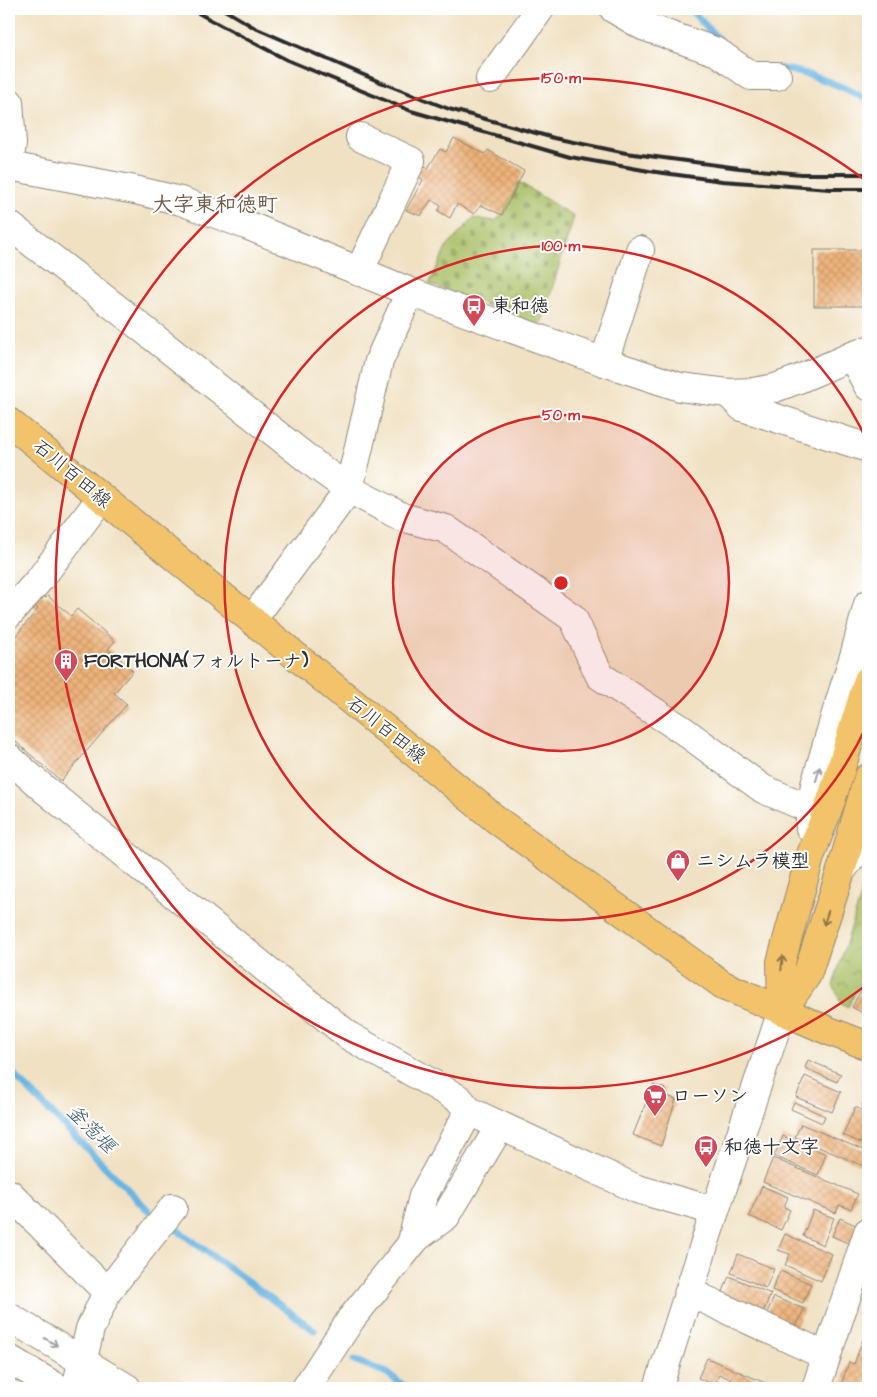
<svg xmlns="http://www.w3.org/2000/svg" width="877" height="1397" font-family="'Architects Daughter','Klee One',sans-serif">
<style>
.cemetery{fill:url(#cemetery-stones);stroke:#6a7446}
.park{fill:url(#park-crowns);stroke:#6a7446}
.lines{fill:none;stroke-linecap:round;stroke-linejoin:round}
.stream{stroke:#69b5e2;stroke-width:7}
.building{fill:url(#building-cross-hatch)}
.minor-casing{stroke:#8e8677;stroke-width:30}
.major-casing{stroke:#8e8677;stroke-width:30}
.minor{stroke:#fff;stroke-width:28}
.major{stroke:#f2c36a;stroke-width:28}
.rail{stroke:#2b2b2b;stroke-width:4}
.oneway{stroke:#a0a0a0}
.oneway2{stroke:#8e774a}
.ring{fill:none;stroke:#d62828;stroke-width:2.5}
.labels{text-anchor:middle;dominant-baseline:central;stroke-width:4;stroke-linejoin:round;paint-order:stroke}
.poi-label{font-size:19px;font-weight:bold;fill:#2b2b2b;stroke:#fff;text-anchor:start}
.street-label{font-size:19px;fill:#2b2b2b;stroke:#fff}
.water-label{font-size:20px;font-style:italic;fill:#415b6b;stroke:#fff}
.quarter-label{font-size:21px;font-weight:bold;fill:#6f5a47;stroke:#fff}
.centre{fill:#d62828;stroke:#fff;stroke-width:2.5}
.ring-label{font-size:15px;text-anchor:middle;font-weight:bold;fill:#d62828;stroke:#fff;stroke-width:4;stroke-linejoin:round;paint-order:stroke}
</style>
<defs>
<pattern id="cemetery-stones" width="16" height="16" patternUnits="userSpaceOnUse" patternTransform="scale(1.25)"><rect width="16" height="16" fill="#a8bd62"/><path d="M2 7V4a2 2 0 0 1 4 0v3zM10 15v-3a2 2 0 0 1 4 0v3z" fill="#899a51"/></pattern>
<pattern id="park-crowns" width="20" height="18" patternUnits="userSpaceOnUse" patternTransform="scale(1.25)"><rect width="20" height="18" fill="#a8bd62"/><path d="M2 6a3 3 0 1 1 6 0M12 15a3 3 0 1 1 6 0" fill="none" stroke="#899a51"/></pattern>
<pattern id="building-cross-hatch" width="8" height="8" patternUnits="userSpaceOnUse" patternTransform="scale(1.25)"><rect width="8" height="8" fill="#edb27a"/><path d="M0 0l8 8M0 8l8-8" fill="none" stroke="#cb996a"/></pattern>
</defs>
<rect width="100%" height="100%" fill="#fff"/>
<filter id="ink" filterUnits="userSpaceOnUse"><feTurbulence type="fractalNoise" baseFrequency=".02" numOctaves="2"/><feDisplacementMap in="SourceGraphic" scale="10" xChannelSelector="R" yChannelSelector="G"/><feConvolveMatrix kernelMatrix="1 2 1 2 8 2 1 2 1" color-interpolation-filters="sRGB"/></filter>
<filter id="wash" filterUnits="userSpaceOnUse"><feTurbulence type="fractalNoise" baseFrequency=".0096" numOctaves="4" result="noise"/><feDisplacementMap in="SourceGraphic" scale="20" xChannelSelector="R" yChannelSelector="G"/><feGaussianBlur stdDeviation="1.12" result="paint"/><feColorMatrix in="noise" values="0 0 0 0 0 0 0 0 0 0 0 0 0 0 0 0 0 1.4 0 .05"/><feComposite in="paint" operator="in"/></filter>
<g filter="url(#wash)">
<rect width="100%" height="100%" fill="#f0e1c3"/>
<polygon class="cemetery" points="519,182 574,217 541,325 429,284 446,248 473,218 495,221 502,215"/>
<polygon class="park" points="868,873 868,968 848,1007 842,1005 833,985"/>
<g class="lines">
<g class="stream">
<polyline points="690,9 721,42"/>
<path d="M782,69C812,73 842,86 868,100"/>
<polyline points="9,1070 149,1211"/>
<polyline points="172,1226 314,1330"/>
<polyline points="354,1360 387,1373 407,1388"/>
</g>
</g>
<g id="blocks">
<g class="building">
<polygon points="454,138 485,154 488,150 524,171 502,215 481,205 474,214 457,204 450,218 438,211 441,206 431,200 421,216 406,210 423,180 417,175 423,165 428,168 440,149 446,152"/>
<rect x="814" y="250" width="54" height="56"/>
<polygon points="38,592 46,598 48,596 71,616 77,609 115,641 108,649 133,671 114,693 127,704 61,781 9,736 9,644 38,609 29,601"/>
<polygon points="868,977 868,1016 852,1007"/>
<polygon points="808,1060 841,1074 837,1082 805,1068"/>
<polygon points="805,1076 841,1092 832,1112 796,1097"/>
<polygon points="653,1085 666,1089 664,1095 676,1099 661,1146 633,1135"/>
<polygon points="868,1091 868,1109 862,1106"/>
<polygon points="794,1102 825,1116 822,1123 791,1109"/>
<polygon points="855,1107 868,1113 868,1146 843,1135"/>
<polygon points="801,1124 868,1152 868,1168 795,1137"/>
<polygon points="783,1136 826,1154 818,1175 774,1156"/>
<polygon points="773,1158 858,1194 851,1209 839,1205 836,1213 763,1182"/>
<polygon points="762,1186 788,1197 784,1207 790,1210 781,1230 749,1216"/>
<polygon points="813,1210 834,1218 823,1245 803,1236"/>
<polygon points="840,1218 862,1228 854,1246 832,1236"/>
<polygon points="785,1234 832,1254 821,1281 785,1265 790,1254 778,1250"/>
<polygon points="738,1254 774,1269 766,1288 731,1273"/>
<polygon points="780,1271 811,1284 803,1303 772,1290"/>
<polygon points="729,1276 771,1294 762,1314 721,1297"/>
<polygon points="774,1297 804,1309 796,1327 766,1315"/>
<polygon points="865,1334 868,1335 868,1388 840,1388 849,1362 854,1364"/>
<polygon points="707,1358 777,1388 726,1388 730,1379 719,1374 715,1385 698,1378"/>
<polygon points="695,1383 707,1388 692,1388"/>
</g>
</g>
</g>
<g filter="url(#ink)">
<use href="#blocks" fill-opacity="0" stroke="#8e8677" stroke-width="1"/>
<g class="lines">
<g class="minor-casing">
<g id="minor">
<polyline points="614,9 643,26 717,52 751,76 777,76"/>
<polyline points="490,79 540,9"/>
<polyline points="9,102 12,144 9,162"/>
<polyline points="9,166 135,190 181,201 249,226 410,292 604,362 680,387 728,393 753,392 775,388 799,379 852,356 868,350"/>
<polyline points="9,225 128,317 318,467 349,489 402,517 446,529 573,618 600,676 684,731 763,789 810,809"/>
<polyline points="359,272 411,161 360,137"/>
<polyline points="852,356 868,386"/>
<polyline points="604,362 640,250"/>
<polyline points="728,393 742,407 868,448"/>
<polyline points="9,614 40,579 101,498"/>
<polyline points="252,620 349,489 379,361 410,292"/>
<polyline points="9,758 44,789 349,1036 459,1099 469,1111 637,1189 715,1211"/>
<polyline points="810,828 810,809 815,785 835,717 855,653 868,604"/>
<polyline points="841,871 868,837"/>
<polyline points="469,1111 423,1196 412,1241 446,1216 500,1126"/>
<polyline points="9,1196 10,1194 107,1292"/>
<polyline points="689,1292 826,1356"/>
<polyline points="9,1317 127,1388"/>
<polyline points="9,1359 58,1388"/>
<polyline points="76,1388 90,1329 107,1292 173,1208"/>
<polyline points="306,1388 351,1319 417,1237"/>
<polyline points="658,1388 715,1211 782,1011"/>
<polyline points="816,1388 868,1232"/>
</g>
</g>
<g class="major-casing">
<g id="major">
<polyline points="9,422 498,821 723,985 829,1031 868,1046"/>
<polyline points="782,1011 781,962 810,857 832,798 868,680"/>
<polyline points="782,1011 807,975 841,871 868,778"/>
</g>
</g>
<use href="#minor" class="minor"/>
<use href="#major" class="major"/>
<g class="rail">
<polyline points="191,9 220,25 287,60 411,111 570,157 649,171 722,181 830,189 868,189"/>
<polyline points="223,9 255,28 380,82 449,109 554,138 626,153 739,168 801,174 868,174"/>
</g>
</g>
<defs><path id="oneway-shaft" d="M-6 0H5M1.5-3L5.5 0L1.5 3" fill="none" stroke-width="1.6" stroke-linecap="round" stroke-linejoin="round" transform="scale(1.25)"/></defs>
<g class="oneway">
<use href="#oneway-shaft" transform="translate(818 774) rotate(-74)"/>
<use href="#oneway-shaft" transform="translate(51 1342) rotate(31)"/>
</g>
<g class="oneway2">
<use href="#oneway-shaft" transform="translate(826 918) rotate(108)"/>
<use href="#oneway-shaft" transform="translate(782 963) rotate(-84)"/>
</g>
</g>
<circle cx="561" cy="583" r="168" fill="#d62828" fill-opacity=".12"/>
<g class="ring">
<circle cx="561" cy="583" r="168"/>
<path d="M868 723A337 337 0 1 1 868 443"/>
<path d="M865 986A505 505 0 1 1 865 180"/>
</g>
<defs>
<g id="bus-pin" transform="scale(1.25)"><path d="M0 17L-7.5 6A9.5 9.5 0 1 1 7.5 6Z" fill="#d1495b" stroke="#fff"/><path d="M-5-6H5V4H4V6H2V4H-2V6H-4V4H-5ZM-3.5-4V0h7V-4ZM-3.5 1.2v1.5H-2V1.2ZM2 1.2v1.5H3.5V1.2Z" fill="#fff"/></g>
<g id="building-pin" transform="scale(1.25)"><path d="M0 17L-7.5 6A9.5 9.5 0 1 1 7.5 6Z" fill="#d1495b" stroke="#fff"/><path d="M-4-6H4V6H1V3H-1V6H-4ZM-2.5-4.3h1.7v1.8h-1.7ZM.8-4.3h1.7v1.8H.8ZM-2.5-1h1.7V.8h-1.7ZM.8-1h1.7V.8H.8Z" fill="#fff"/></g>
<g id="shop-pin" transform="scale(1.25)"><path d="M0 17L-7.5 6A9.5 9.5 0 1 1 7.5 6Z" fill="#d1495b" stroke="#fff"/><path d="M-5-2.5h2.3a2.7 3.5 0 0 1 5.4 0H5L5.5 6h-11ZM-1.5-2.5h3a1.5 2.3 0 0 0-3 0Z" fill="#fff"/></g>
<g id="supermarket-pin" transform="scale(1.25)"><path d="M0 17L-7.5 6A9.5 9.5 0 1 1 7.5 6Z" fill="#d1495b" stroke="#fff"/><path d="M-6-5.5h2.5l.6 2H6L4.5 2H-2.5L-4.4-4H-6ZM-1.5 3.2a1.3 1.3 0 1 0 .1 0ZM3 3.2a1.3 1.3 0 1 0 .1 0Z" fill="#fff"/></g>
</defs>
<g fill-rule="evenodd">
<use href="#bus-pin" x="474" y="306"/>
<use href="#building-pin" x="66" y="661"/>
<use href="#shop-pin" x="678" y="861"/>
<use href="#supermarket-pin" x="655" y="1096"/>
<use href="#bus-pin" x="706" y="1147"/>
</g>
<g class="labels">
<g class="poi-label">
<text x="492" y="306">東和徳</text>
<text x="84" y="661">FORTHONA(フォルトーナ)</text>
<text x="696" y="861">ニシムラ模型</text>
<text x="672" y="1096">ローソン</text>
<text x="724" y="1147">和徳十文字</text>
</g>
<g class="street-label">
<text transform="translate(72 474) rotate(40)">石川百田線</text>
<text transform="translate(386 730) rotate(39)">石川百田線</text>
</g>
<g class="water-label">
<text transform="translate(91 1129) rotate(45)">釜萢堰</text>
</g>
<g class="quarter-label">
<text x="215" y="204">大字東和徳町</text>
</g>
</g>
<circle cx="561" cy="583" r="8" class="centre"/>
<g class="ring-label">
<text x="561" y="83">150 m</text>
<text x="561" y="251">100 m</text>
<text x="561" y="420">50 m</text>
</g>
<rect width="877" height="1397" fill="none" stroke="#fff" stroke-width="30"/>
</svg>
